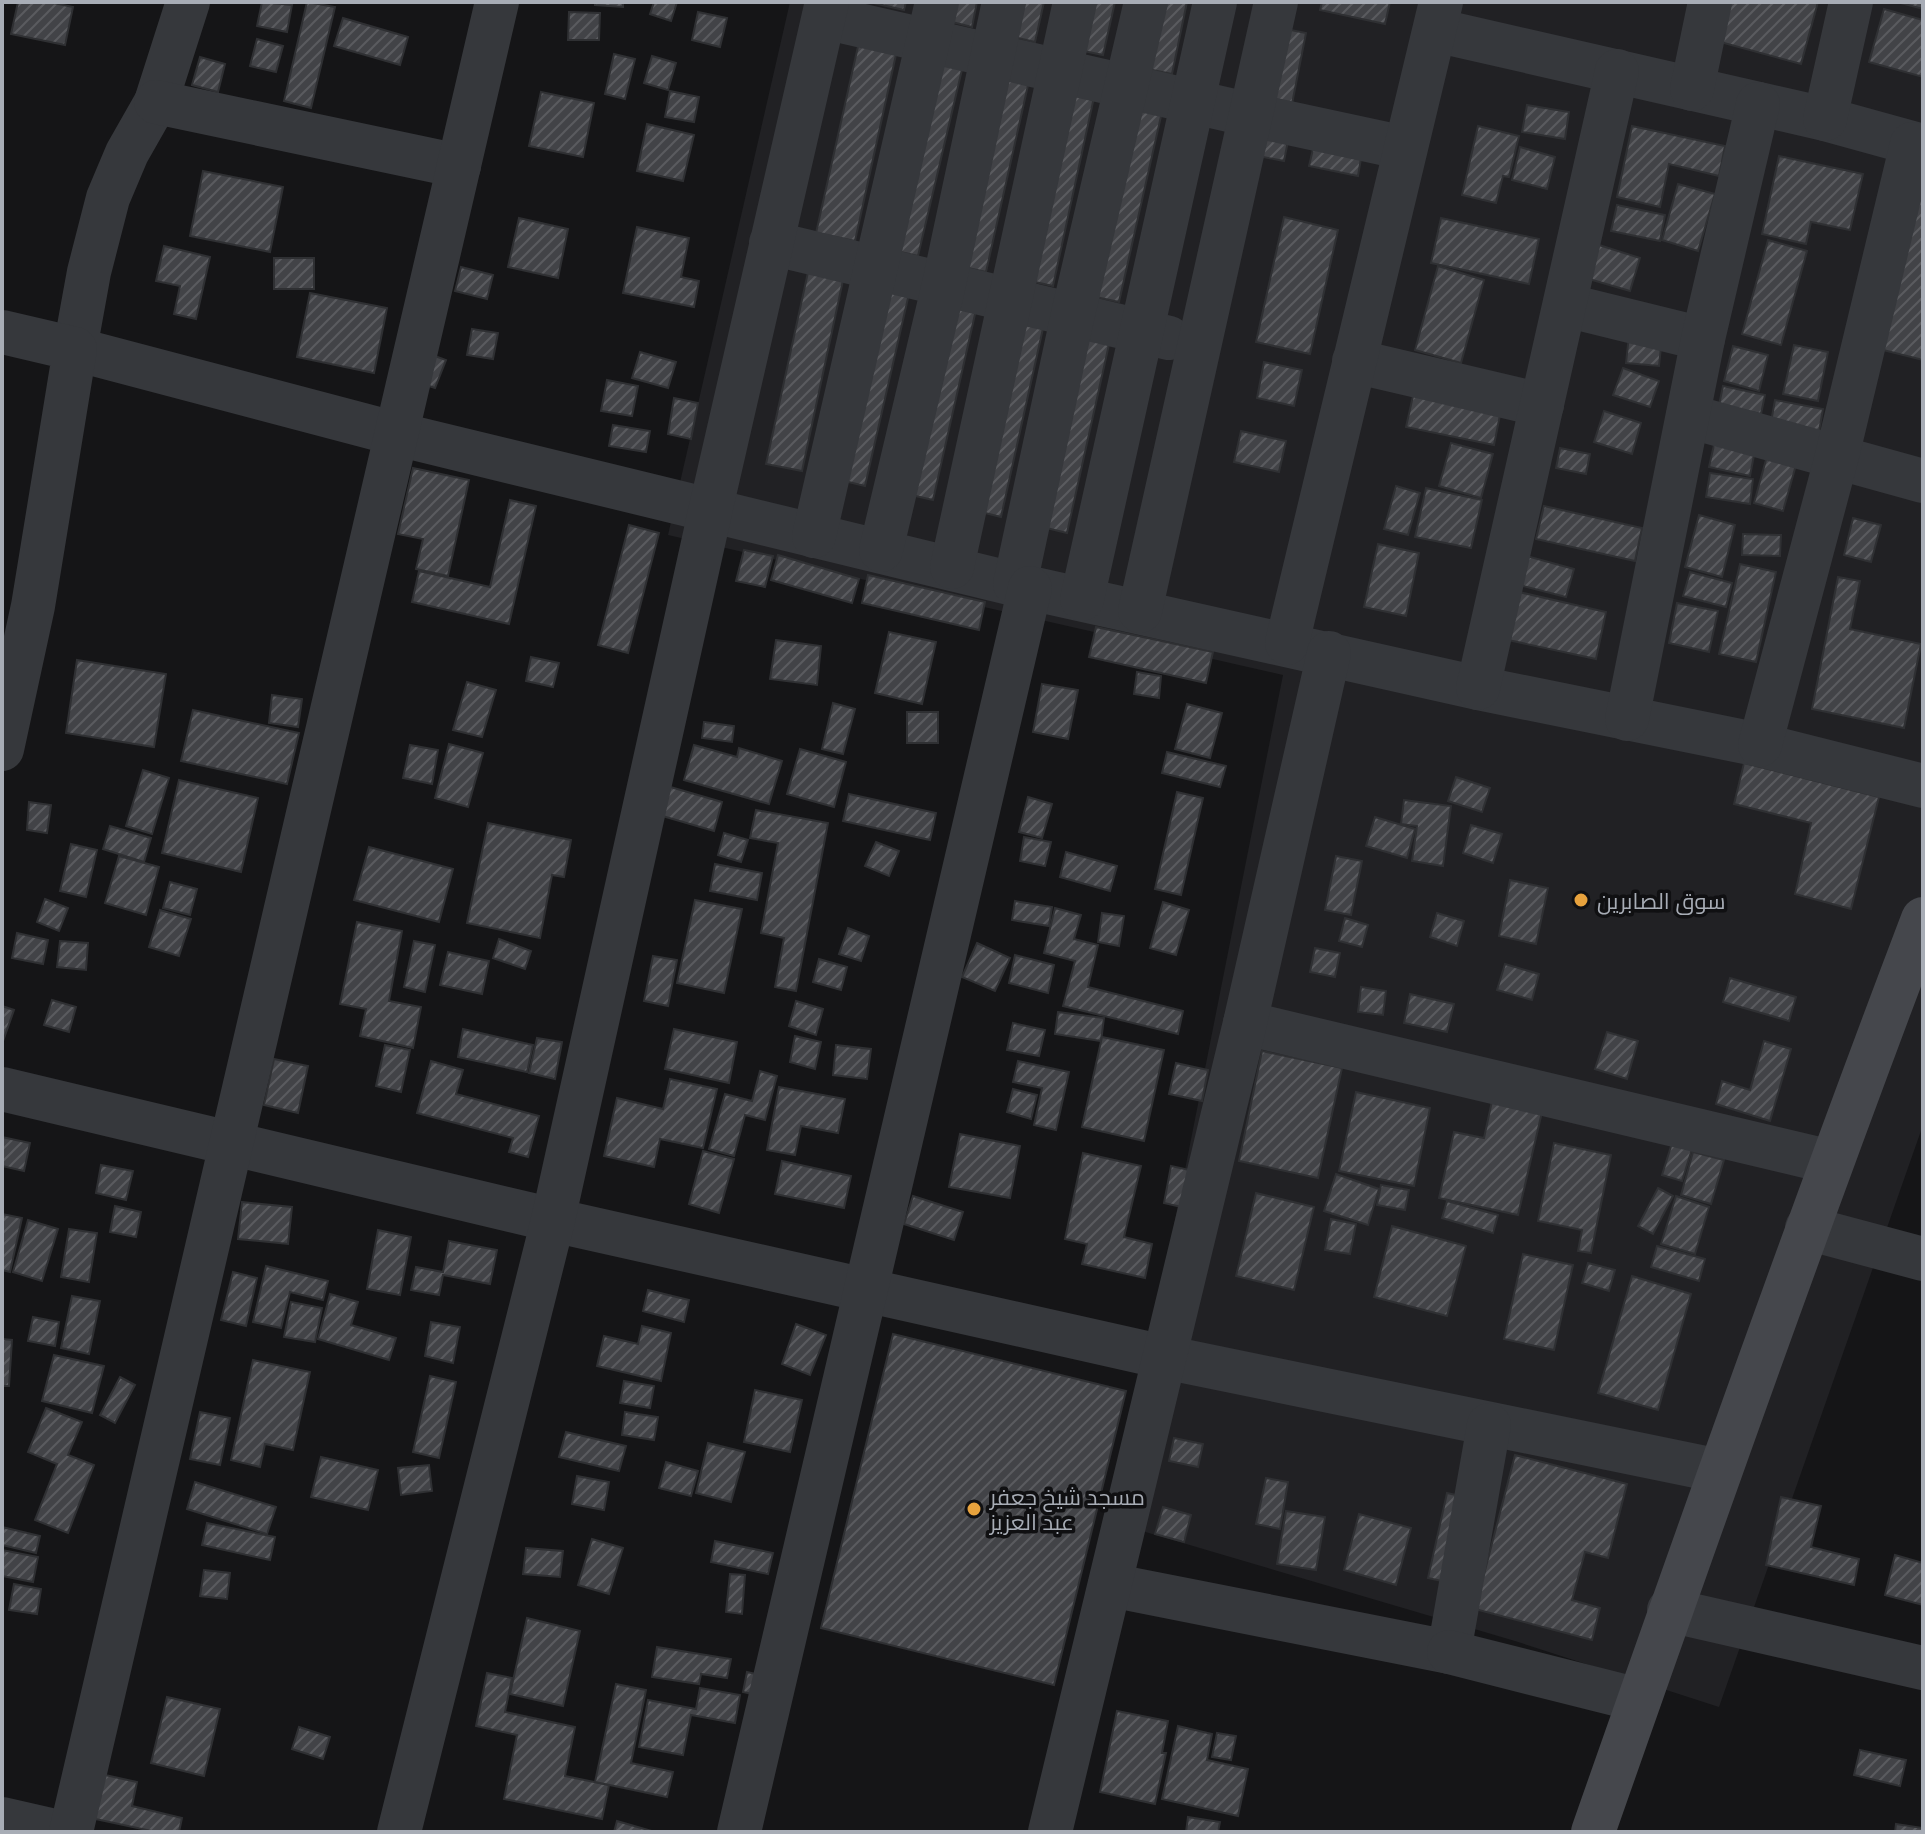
<svg xmlns="http://www.w3.org/2000/svg" width="1925" height="1834" font-family="'Open Sans',Cairo,sans-serif">
<style>
.built{fill:#212124}
.building{fill:url(#building-hatch);stroke:#2f3033;stroke-width:2}
.lines{fill:none;stroke-linecap:round;stroke-linejoin:round}
.street{stroke:#36383c;stroke-width:44}
.secondary{stroke:#45474c;stroke-width:44}
.poi-dot{fill:#e7a23d;stroke:#101012;stroke-width:3}
.labels{text-anchor:middle;dominant-baseline:central;stroke-width:7;stroke-linejoin:round;paint-order:stroke}
.poi-label{font-size:22px;fill:#a8adb6;stroke:#101012;text-anchor:start}
</style>
<defs>
<pattern id="building-hatch" width="6" height="6" patternUnits="userSpaceOnUse" patternTransform="scale(2)"><rect width="6" height="6" fill="#424347"/><path d="M-1 1l2-2M0 6l6-6M5 7l2-2" fill="none" stroke="#5a5b5f"/></pattern>
</defs>
<rect width="100%" height="100%" fill="#151517"/>
<polygon class="built" points="790,2 1923,2 1923,1125 1719,1707 1515,1641 1115,1523 1283,675 668,535"/>
<g class="building">
<polygon points="18,2 49,2 73,7 65,45 11,34"/>
<polygon points="262,2 292,5 287,32 257,26"/>
<polygon points="307,2 335,7 311,108 284,101"/>
<polygon points="595,2 623,2 623,7 595,5"/>
<polygon points="654,2 677,2 671,21 650,14"/>
<polygon points="869,2 906,2 904,10"/>
<polygon points="939,2 977,2 972,27 936,18"/>
<polygon points="1009,2 1044,2 1035,42 1001,34"/>
<polygon points="1079,2 1115,2 1103,55 1069,48"/>
<polygon points="1147,2 1187,2 1172,74 1133,66"/>
<polygon points="1322,2 1390,2 1385,24 1320,10"/>
<polygon points="1711,2 1818,2 1801,64 1702,37"/>
<polygon points="1897,2 1923,2 1923,9"/>
<polygon points="1884,9 1923,20 1923,77 1869,62"/>
<polygon points="569,12 600,13 599,40 568,40"/>
<polygon points="698,12 727,18 720,47 692,40"/>
<polygon points="343,18 408,37 400,65 334,46"/>
<polygon points="1276,27 1306,33 1292,104 1262,98"/>
<polygon points="861,33 899,41 855,241 816,233"/>
<polygon points="257,39 283,46 276,72 250,66"/>
<polygon points="929,49 965,57 918,256 883,248"/>
<polygon points="614,54 635,59 625,99 605,94"/>
<polygon points="652,56 676,63 668,90 644,83"/>
<polygon points="200,57 225,64 218,92 192,85"/>
<polygon points="995,64 1031,72 986,272 950,264"/>
<polygon points="1060,80 1096,88 1053,286 1017,278"/>
<polygon points="670,91 699,97 694,122 665,117"/>
<polygon points="541,92 594,103 583,157 529,146"/>
<polygon points="1128,94 1164,103 1119,302 1082,294"/>
<polygon points="1527,105 1569,112 1565,139 1522,132"/>
<polygon points="1260,120 1291,126 1284,161 1253,155"/>
<polygon points="647,124 694,135 683,181 637,171"/>
<polygon points="1478,126 1519,136 1509,177 1503,176 1496,203 1462,195"/>
<polygon points="1632,126 1725,146 1719,176 1669,164 1660,207 1617,197"/>
<polygon points="1317,132 1364,141 1358,176 1309,166"/>
<polygon points="1520,147 1555,157 1547,189 1512,180"/>
<polygon points="1779,156 1863,174 1850,230 1811,222 1806,244 1762,234"/>
<polygon points="1923,170 1923,360 1879,349"/>
<polygon points="203,171 283,187 270,252 190,236"/>
<polygon points="1678,184 1715,194 1698,251 1662,240"/>
<polygon points="1617,205 1665,215 1660,241 1611,231"/>
<polygon points="1284,217 1338,230 1310,354 1256,342"/>
<polygon points="519,218 568,229 558,278 508,267"/>
<polygon points="1441,218 1539,239 1529,284 1431,263"/>
<polygon points="637,227 689,238 681,277 699,281 694,307 623,293"/>
<polygon points="1768,240 1807,251 1781,345 1742,334"/>
<polygon points="1599,245 1640,258 1630,291 1589,279"/>
<polygon points="164,246 210,257 196,319 174,314 180,286 156,281"/>
<rect x="274" y="258" width="40" height="31"/>
<polygon points="810,263 845,271 802,471 766,464"/>
<polygon points="1438,266 1484,280 1461,363 1415,350"/>
<polygon points="461,267 493,275 487,299 455,291"/>
<polygon points="877,277 911,285 865,486 832,478"/>
<polygon points="310,293 387,308 374,373 297,357"/>
<polygon points="942,293 978,301 933,500 898,492"/>
<polygon points="1010,307 1046,315 1001,517 965,508"/>
<polygon points="1074,322 1112,331 1067,533 1030,524"/>
<polygon points="472,329 498,333 493,359 467,355"/>
<polygon points="1629,335 1662,338 1659,366 1626,363"/>
<polygon points="1794,345 1828,352 1818,401 1783,394"/>
<polygon points="1733,346 1768,355 1759,391 1724,381"/>
<polygon points="424,352 446,360 435,388 414,381"/>
<polygon points="640,352 676,362 668,388 632,378"/>
<polygon points="1264,362 1302,370 1294,406 1257,398"/>
<polygon points="1623,368 1659,381 1650,407 1613,395"/>
<polygon points="607,380 638,386 632,416 601,411"/>
<polygon points="1723,386 1765,395 1761,414 1719,405"/>
<polygon points="1415,387 1502,405 1494,445 1406,427"/>
<polygon points="674,398 698,403 691,439 668,434"/>
<polygon points="1775,400 1823,409 1819,432 1771,422"/>
<polygon points="1604,411 1641,423 1632,454 1594,442"/>
<polygon points="613,425 650,431 646,452 609,446"/>
<polygon points="1241,431 1286,441 1279,472 1234,462"/>
<polygon points="1716,436 1756,445 1750,476 1709,467"/>
<polygon points="1451,443 1493,454 1481,498 1439,486"/>
<polygon points="1560,448 1590,454 1586,474 1556,468"/>
<polygon points="1767,456 1796,465 1783,511 1754,503"/>
<polygon points="413,468 469,480 448,576 416,569 423,539 398,534"/>
<polygon points="1710,473 1753,479 1750,504 1706,497"/>
<polygon points="1396,486 1420,493 1408,535 1384,529"/>
<polygon points="1426,488 1482,500 1471,548 1415,537"/>
<polygon points="510,500 536,506 509,624 412,602 419,571 490,587"/>
<polygon points="1544,506 1642,528 1635,561 1536,539"/>
<polygon points="1699,515 1735,525 1722,577 1685,567"/>
<polygon points="1853,518 1881,525 1871,562 1844,555"/>
<polygon points="629,525 659,533 628,653 598,645"/>
<polygon points="1743,534 1781,535 1780,556 1742,555"/>
<polygon points="1378,544 1419,553 1406,616 1364,607"/>
<polygon points="744,550 773,556 765,587 736,581"/>
<polygon points="778,555 859,579 852,603 771,580"/>
<polygon points="1523,555 1574,569 1566,597 1515,584"/>
<polygon points="1740,564 1776,572 1756,662 1719,654"/>
<polygon points="1690,572 1732,583 1726,607 1683,596"/>
<polygon points="868,575 985,602 979,630 862,603"/>
<polygon points="1838,577 1860,581 1850,629 1921,644 1904,728 1812,709"/>
<polygon points="1519,592 1606,612 1596,659 1508,640"/>
<polygon points="1677,603 1718,611 1709,652 1669,643"/>
<polygon points="1096,627 1213,652 1206,683 1089,657"/>
<polygon points="889,632 936,642 922,704 875,693"/>
<polygon points="776,640 821,646 817,685 770,679"/>
<polygon points="531,657 559,663 553,687 526,681"/>
<polygon points="77,660 166,674 154,747 66,733"/>
<polygon points="1137,672 1161,676 1159,698 1134,694"/>
<polygon points="467,682 496,690 482,737 453,730"/>
<polygon points="1042,684 1078,690 1068,739 1033,732"/>
<polygon points="272,695 302,699 298,727 269,723"/>
<polygon points="833,703 855,709 843,754 822,749"/>
<polygon points="1187,704 1222,713 1210,758 1175,749"/>
<polygon points="193,710 299,733 287,784 181,761"/>
<rect x="907" y="712" width="31" height="31"/>
<polygon points="704,722 734,726 732,742 702,738"/>
<polygon points="449,744 483,753 468,807 435,798"/>
<polygon points="410,745 438,750 432,784 403,778"/>
<polygon points="694,745 737,757 739,748 782,761 769,804 684,780"/>
<polygon points="800,749 846,762 834,807 787,794"/>
<polygon points="1167,752 1226,766 1220,787 1162,773"/>
<polygon points="1744,763 1879,797 1851,909 1795,894 1811,823 1734,804"/>
<polygon points="143,770 169,778 152,834 126,826"/>
<polygon points="1456,777 1490,788 1482,812 1448,801"/>
<polygon points="179,780 258,798 241,872 162,853"/>
<polygon points="667,786 722,802 714,831 659,815"/>
<polygon points="1177,792 1203,798 1181,895 1155,889"/>
<polygon points="849,794 936,813 930,840 843,821"/>
<polygon points="1028,797 1052,804 1042,838 1019,832"/>
<polygon points="1404,800 1451,806 1443,866 1412,861 1417,826 1401,824"/>
<polygon points="29,802 51,805 47,833 27,830"/>
<polygon points="756,810 828,823 796,991 775,987 784,938 761,933 778,843 750,838"/>
<polygon points="1375,817 1415,829 1407,858 1366,846"/>
<polygon points="488,823 571,840 564,877 552,875 540,938 467,923"/>
<polygon points="1471,825 1502,834 1493,863 1463,853"/>
<polygon points="110,826 151,838 144,862 103,849"/>
<polygon points="724,833 748,840 741,862 718,855"/>
<polygon points="1024,837 1051,842 1045,866 1020,861"/>
<polygon points="876,842 899,851 889,876 865,866"/>
<polygon points="71,844 97,850 86,897 60,891"/>
<polygon points="369,847 453,869 439,922 354,900"/>
<polygon points="1066,852 1117,866 1110,891 1060,877"/>
<polygon points="119,856 159,867 146,915 105,903"/>
<polygon points="1336,856 1362,861 1351,915 1325,910"/>
<polygon points="715,864 762,873 757,900 710,891"/>
<polygon points="1510,880 1548,888 1536,944 1499,936"/>
<polygon points="170,882 197,889 190,915 163,908"/>
<polygon points="45,899 68,908 59,931 37,922"/>
<polygon points="695,900 742,909 724,993 677,983"/>
<polygon points="1015,901 1052,907 1049,926 1012,920"/>
<polygon points="1163,902 1189,910 1176,955 1150,948"/>
<polygon points="1055,908 1081,915 1074,939 1098,945 1088,987 1183,1011 1178,1034 1063,1006 1075,961 1044,953"/>
<polygon points="160,910 191,919 179,956 149,947"/>
<polygon points="1102,913 1124,916 1119,946 1098,942"/>
<polygon points="1437,913 1464,921 1457,946 1430,937"/>
<polygon points="1345,918 1368,925 1362,947 1339,941"/>
<polygon points="357,922 402,931 389,1001 421,1007 413,1048 360,1036 366,1009 340,1004"/>
<polygon points="848,928 869,936 861,961 839,954"/>
<polygon points="17,933 48,940 43,964 12,958"/>
<polygon points="499,939 531,951 525,969 493,958"/>
<polygon points="60,941 88,943 86,970 57,967"/>
<polygon points="414,941 435,945 425,992 404,987"/>
<polygon points="977,943 1010,958 995,991 962,977"/>
<polygon points="1315,948 1340,953 1335,977 1310,972"/>
<polygon points="448,952 489,961 482,994 440,985"/>
<polygon points="1015,955 1054,965 1048,993 1009,983"/>
<polygon points="653,956 677,960 668,1006 644,1001"/>
<polygon points="819,959 847,967 841,990 813,982"/>
<polygon points="1505,964 1539,974 1532,1000 1497,990"/>
<polygon points="1730,978 1796,997 1789,1021 1723,1002"/>
<polygon points="1361,987 1386,991 1383,1015 1358,1012"/>
<polygon points="1410,994 1454,1004 1447,1032 1404,1023"/>
<polygon points="52,1000 76,1007 69,1032 44,1025"/>
<polygon points="796,1001 823,1009 816,1035 789,1026"/>
<polygon points="2,1006 14,1010 2,1044"/>
<polygon points="1058,1012 1104,1018 1101,1041 1055,1034"/>
<polygon points="1013,1023 1045,1030 1039,1056 1007,1050"/>
<polygon points="463,1029 533,1045 527,1072 458,1057"/>
<polygon points="674,1029 737,1042 729,1083 665,1069"/>
<polygon points="1607,1032 1638,1041 1627,1079 1595,1069"/>
<polygon points="795,1036 821,1042 815,1069 790,1062"/>
<polygon points="1102,1037 1164,1050 1144,1141 1082,1127"/>
<polygon points="537,1038 562,1042 555,1079 529,1073"/>
<polygon points="1764,1041 1791,1049 1770,1121 1716,1104 1722,1081 1750,1090"/>
<polygon points="385,1045 410,1050 401,1092 376,1086"/>
<polygon points="836,1045 871,1049 867,1079 833,1075"/>
<polygon points="1262,1051 1342,1068 1318,1178 1239,1161"/>
<polygon points="274,1059 308,1066 298,1113 264,1105"/>
<polygon points="431,1061 463,1070 456,1094 539,1116 528,1157 509,1152 513,1138 417,1113"/>
<polygon points="1018,1061 1069,1072 1056,1130 1034,1125 1042,1088 1013,1082"/>
<polygon points="1176,1063 1208,1070 1202,1101 1169,1094"/>
<polygon points="760,1071 777,1076 765,1120 745,1115 734,1156 709,1149 725,1094 752,1101"/>
<polygon points="670,1079 717,1089 703,1148 660,1139 654,1167 604,1156 617,1098 663,1109"/>
<polygon points="779,1087 845,1099 838,1133 801,1126 795,1155 767,1150"/>
<polygon points="1013,1089 1037,1095 1031,1119 1007,1112"/>
<polygon points="1356,1092 1430,1108 1414,1186 1339,1171"/>
<polygon points="1492,1101 1542,1112 1518,1215 1439,1198 1454,1132 1484,1138"/>
<polygon points="960,1134 1020,1146 1010,1198 949,1187"/>
<polygon points="2,1137 30,1143 24,1171 2,1166"/>
<polygon points="1554,1143 1611,1155 1591,1253 1578,1251 1582,1230 1538,1221"/>
<polygon points="1672,1143 1692,1149 1682,1181 1662,1175"/>
<polygon points="703,1151 734,1159 719,1213 689,1204"/>
<polygon points="1693,1152 1724,1160 1711,1204 1681,1195"/>
<polygon points="1083,1153 1141,1166 1124,1237 1152,1244 1145,1278 1082,1264 1087,1244 1065,1239"/>
<polygon points="782,1161 851,1176 844,1208 775,1194"/>
<polygon points="101,1165 133,1171 126,1200 96,1193"/>
<polygon points="1171,1166 1194,1171 1186,1208 1164,1203"/>
<polygon points="1336,1174 1379,1189 1368,1225 1324,1211"/>
<polygon points="1381,1185 1409,1190 1405,1210 1377,1205"/>
<polygon points="1658,1188 1673,1196 1653,1234 1638,1226"/>
<polygon points="1256,1193 1314,1207 1294,1290 1236,1276"/>
<polygon points="913,1196 963,1212 954,1240 904,1224"/>
<polygon points="1676,1196 1709,1207 1695,1254 1661,1244"/>
<polygon points="1447,1201 1498,1215 1493,1233 1442,1218"/>
<polygon points="242,1202 292,1207 288,1244 238,1239"/>
<polygon points="115,1206 141,1212 136,1237 110,1232"/>
<polygon points="2,1214 22,1218 10,1272 2,1270"/>
<polygon points="1331,1219 1356,1224 1350,1254 1325,1250"/>
<polygon points="28,1220 58,1229 42,1281 13,1272"/>
<polygon points="1392,1226 1466,1246 1447,1316 1374,1297"/>
<polygon points="69,1229 97,1233 89,1282 61,1277"/>
<polygon points="378,1230 411,1237 400,1295 367,1289"/>
<polygon points="449,1241 497,1250 490,1284 443,1275 439,1295 411,1290 416,1267 443,1272"/>
<polygon points="1657,1246 1705,1259 1699,1281 1651,1267"/>
<polygon points="1523,1254 1573,1265 1554,1350 1504,1339"/>
<polygon points="1588,1263 1615,1270 1609,1291 1582,1283"/>
<polygon points="266,1266 328,1281 323,1300 290,1292 281,1328 253,1322"/>
<polygon points="233,1272 257,1278 246,1326 221,1320"/>
<polygon points="1632,1276 1691,1294 1658,1410 1598,1393"/>
<polygon points="648,1290 689,1300 684,1322 643,1311"/>
<polygon points="330,1294 358,1302 351,1325 396,1338 389,1360 318,1339"/>
<polygon points="72,1296 100,1301 89,1354 61,1348"/>
<polygon points="291,1302 322,1308 315,1342 284,1337"/>
<polygon points="33,1317 59,1322 55,1346 28,1341"/>
<polygon points="431,1322 460,1327 453,1363 425,1356"/>
<polygon points="796,1324 826,1335 810,1375 782,1364"/>
<polygon points="642,1326 671,1333 661,1381 597,1366 604,1336 638,1344"/>
<polygon points="893,1334 1126,1391 1054,1685 821,1628"/>
<polygon points="2,1339 12,1340 9,1386 2,1386"/>
<polygon points="54,1355 104,1366 92,1413 42,1401"/>
<polygon points="253,1360 310,1372 293,1450 265,1444 260,1467 231,1460"/>
<polygon points="430,1376 456,1382 439,1458 413,1452"/>
<polygon points="120,1377 135,1385 115,1423 100,1415"/>
<polygon points="624,1381 654,1386 650,1408 620,1403"/>
<polygon points="755,1390 802,1400 790,1452 744,1442"/>
<polygon points="46,1408 82,1422 68,1455 94,1465 68,1533 35,1520 57,1464 28,1452"/>
<polygon points="200,1412 230,1418 220,1465 190,1459"/>
<polygon points="625,1412 658,1417 654,1440 622,1435"/>
<polygon points="566,1432 626,1446 619,1471 559,1457"/>
<polygon points="1174,1438 1203,1444 1198,1467 1169,1461"/>
<polygon points="708,1443 745,1452 731,1502 696,1493"/>
<polygon points="1515,1455 1627,1484 1608,1558 1585,1552 1572,1600 1600,1608 1592,1640 1475,1609"/>
<polygon points="321,1457 378,1470 368,1510 311,1497"/>
<polygon points="666,1462 698,1471 691,1496 659,1488"/>
<polygon points="429,1465 432,1491 401,1495 398,1468"/>
<polygon points="577,1476 609,1482 604,1510 572,1504"/>
<polygon points="1266,1478 1288,1482 1280,1529 1256,1524"/>
<polygon points="195,1482 276,1507 267,1534 187,1509"/>
<polygon points="1447,1493 1488,1502 1469,1587 1428,1578"/>
<polygon points="1781,1497 1821,1506 1811,1547 1859,1559 1854,1585 1766,1565"/>
<polygon points="1163,1507 1191,1515 1184,1542 1155,1534"/>
<polygon points="1286,1511 1325,1517 1316,1570 1277,1564"/>
<polygon points="1359,1514 1411,1528 1396,1585 1344,1570"/>
<polygon points="207,1523 275,1537 270,1560 202,1545"/>
<polygon points="2,1527 40,1536 36,1553 2,1545"/>
<polygon points="592,1539 623,1548 609,1594 578,1585"/>
<polygon points="715,1541 773,1553 768,1574 711,1562"/>
<polygon points="526,1548 563,1551 560,1577 523,1574"/>
<polygon points="2,1550 38,1557 33,1582 2,1576"/>
<polygon points="1895,1555 1923,1563 1923,1605 1885,1595"/>
<polygon points="204,1570 230,1573 227,1599 200,1596"/>
<polygon points="730,1574 745,1575 742,1614 726,1612"/>
<polygon points="14,1584 41,1589 37,1614 9,1610"/>
<polygon points="527,1618 580,1631 563,1706 510,1694"/>
<polygon points="657,1647 731,1659 727,1678 701,1674 699,1684 652,1677"/>
<polygon points="747,1672 784,1680 779,1700 743,1692"/>
<polygon points="487,1673 512,1678 505,1712 575,1727 565,1776 609,1785 602,1819 504,1799 517,1735 476,1726"/>
<polygon points="616,1684 646,1690 631,1763 673,1772 667,1797 595,1782"/>
<polygon points="700,1688 740,1695 735,1723 691,1715 683,1755 639,1747 648,1700 696,1709"/>
<polygon points="167,1697 220,1709 204,1776 151,1763"/>
<polygon points="1117,1711 1168,1721 1162,1753 1166,1753 1155,1804 1100,1792"/>
<polygon points="1178,1726 1212,1734 1207,1760 1248,1769 1238,1816 1162,1799"/>
<polygon points="299,1727 330,1737 323,1759 292,1749"/>
<polygon points="1217,1733 1236,1736 1231,1760 1212,1757"/>
<polygon points="1860,1750 1906,1760 1900,1786 1854,1775"/>
<polygon points="96,1773 137,1782 132,1806 182,1818 179,1832 156,1832 86,1817"/>
<polygon points="1188,1817 1220,1822 1218,1832 1186,1832"/>
<polygon points="617,1821 655,1832 614,1832"/>
<polygon points="1896,1824 1923,1828 1923,1832 1895,1832"/>
</g>
<g class="lines">
<g class="street">
<polyline points="188,2 156,102 127,153 108,198 89,272 75,349 397,434 1030,588 1478,688 1760,745 1923,786"/>
<polyline points="824,17 1251,115 1405,148"/>
<polyline points="1435,30 1825,119 1923,146"/>
<polyline points="1692,89 1710,2"/>
<polyline points="156,102 459,166"/>
<polyline points="1825,119 1851,2"/>
<polyline points="771,243 1169,338"/>
<polyline points="1565,305 1703,339"/>
<polyline points="2,332 75,349 33,606 2,749"/>
<polyline points="1354,361 1542,405"/>
<polyline points="1688,416 1923,481"/>
<polyline points="814,536 937,2"/>
<polyline points="881,550 944,284 1004,2"/>
<polyline points="952,567 1075,2"/>
<polyline points="1015,584 1073,314 1146,2"/>
<polyline points="1082,599 1215,2"/>
<polyline points="1140,611 1276,2"/>
<polyline points="1287,643 1441,2"/>
<polyline points="1478,688 1617,71"/>
<polyline points="1627,719 1703,339 1758,104"/>
<polyline points="1760,745 1837,456 1912,144"/>
<polyline points="1245,1023 1831,1162"/>
<polyline points="2,1089 553,1220 1164,1357 1720,1471"/>
<polyline points="1807,1228 1923,1259"/>
<polyline points="1110,1585 1449,1652 1489,1425"/>
<polyline points="1669,1610 1923,1668"/>
<polyline points="1449,1652 1639,1700"/>
<polyline points="2,1819 59,1832"/>
<polyline points="71,1832 497,2"/>
<polyline points="399,1832 553,1220 710,512 827,2"/>
<polyline points="739,1832 1030,588"/>
<polyline points="1050,1832 1245,1023 1329,653"/>
</g>
<path class="secondary" d="M1593,1832C1700,1527 1808,1222 1923,919"/>
</g>
<g class="poi-dot">
<circle cx="1581" cy="900" r="8"/>
<circle cx="974" cy="1509" r="8"/>
</g>
<g class="labels">
<g class="poi-label">
<text x="1597" y="900">سوق الصابرين</text>
<text x="990" y="1496">مسجد شيخ جعفر<tspan x="990" dy="25">عبد العزيز</tspan></text>
</g>
</g>
<rect width="1925" height="1834" fill="none" stroke="#a8adb6" stroke-width="8"/>
</svg>
